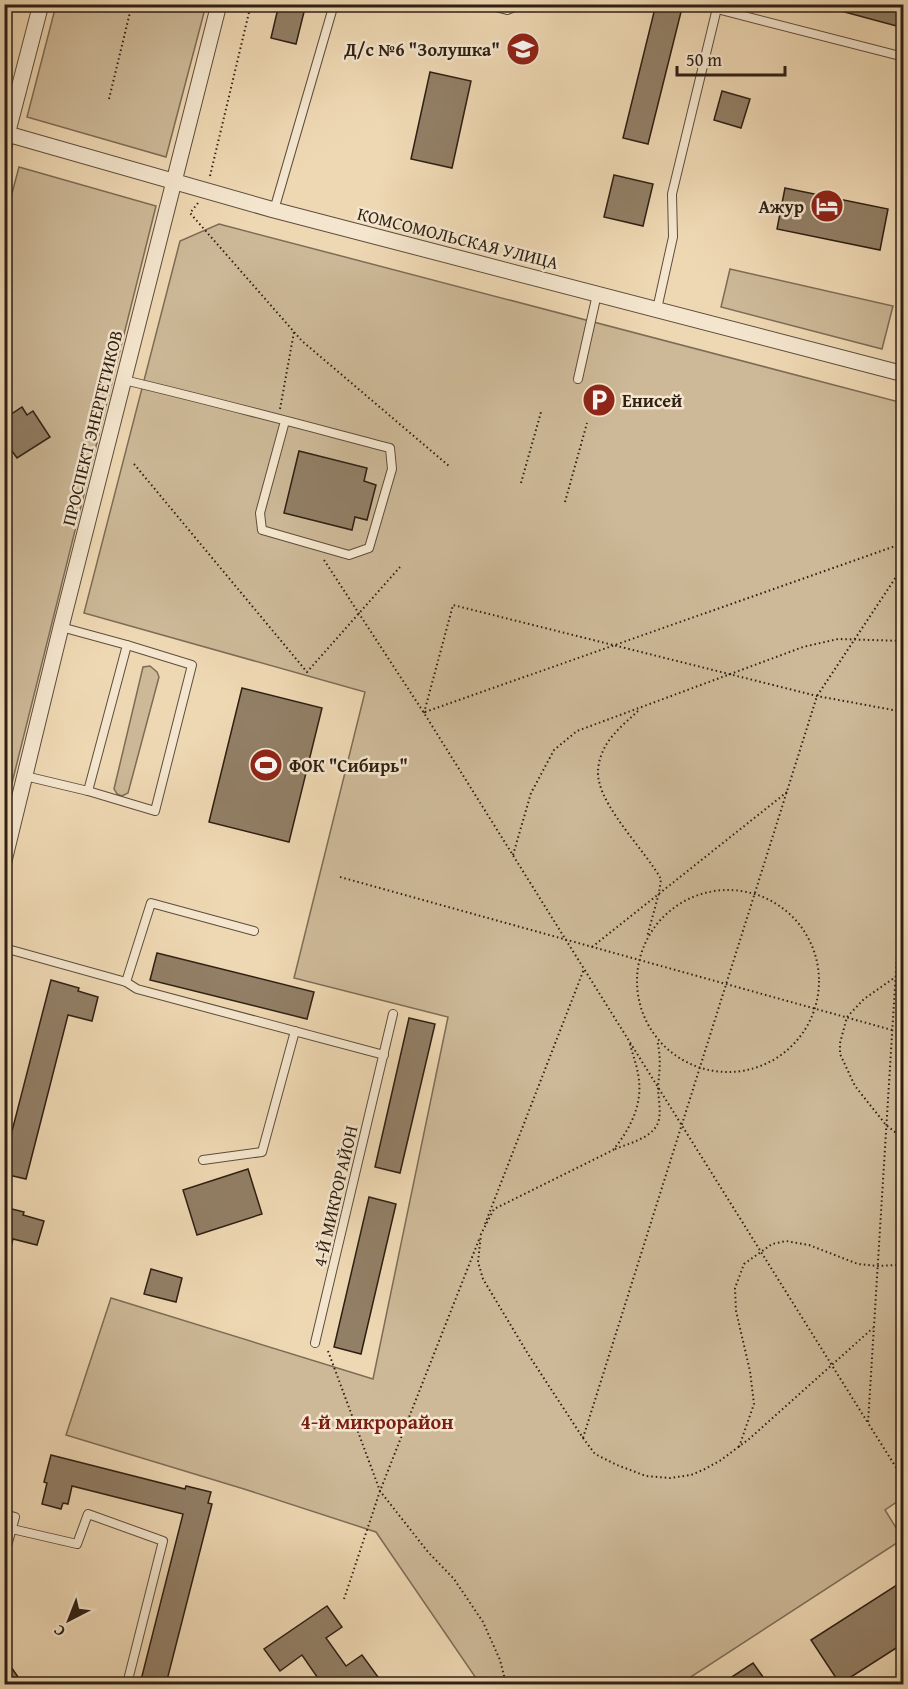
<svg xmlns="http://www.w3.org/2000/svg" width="908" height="1689" font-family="'Gentium Book Plus',serif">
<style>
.green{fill:#cdb998;stroke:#7e6c56;stroke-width:1.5}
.building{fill:#927f66;stroke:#2e1f13;stroke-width:1.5}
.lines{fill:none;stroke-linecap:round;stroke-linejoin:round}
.lane-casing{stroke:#5e4d3b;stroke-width:10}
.street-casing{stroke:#5e4d3b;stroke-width:17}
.path{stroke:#2e1f13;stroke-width:2;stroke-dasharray:1.5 3;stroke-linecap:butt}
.lane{stroke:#f4e6ce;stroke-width:8}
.street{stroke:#f4e6ce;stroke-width:15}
.labels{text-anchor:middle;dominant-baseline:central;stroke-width:5;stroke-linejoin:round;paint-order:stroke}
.poi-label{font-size:18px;font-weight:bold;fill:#2e1f13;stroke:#f4e6ce;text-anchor:end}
.street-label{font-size:18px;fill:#2e1f13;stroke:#f4e6ce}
.neighbourhood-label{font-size:20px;font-weight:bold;fill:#7a1f14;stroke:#f4e6ce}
</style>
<rect width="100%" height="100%" fill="#eed8b3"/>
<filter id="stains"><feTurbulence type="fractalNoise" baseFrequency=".00333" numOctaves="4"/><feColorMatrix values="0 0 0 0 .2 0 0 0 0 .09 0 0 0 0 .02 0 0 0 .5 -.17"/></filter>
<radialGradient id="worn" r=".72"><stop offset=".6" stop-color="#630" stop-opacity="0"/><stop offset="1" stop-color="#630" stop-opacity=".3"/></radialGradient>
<g class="green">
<polygon points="56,5 206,5 166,157 27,117"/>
<polygon points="19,167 156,206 9,795 5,795 4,223"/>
<polygon points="219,224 903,403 904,1497 885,1510 903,1539 680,1684 480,1684 376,1532 244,1489 66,1435 111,1298 373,1379 448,1017 294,978 365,692 84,613 180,241"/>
<polygon points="730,269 893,306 882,349 721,307"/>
<polygon points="150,666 157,672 159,677 128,793 122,796 117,794 114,789 143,667"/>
</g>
<g class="building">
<polygon points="279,4 306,4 296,44 271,38"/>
<polygon points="656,4 683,4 648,144 623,138"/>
<polygon points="815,4 904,4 904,28"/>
<polygon points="430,72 471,81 452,168 411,159"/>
<polygon points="722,91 750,99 741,128 714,120"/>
<polygon points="614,175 653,184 643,226 604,217"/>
<polygon points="785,188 888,209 880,250 777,229"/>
<polygon points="22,407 27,415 33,411 50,437 17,458 4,440 4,419"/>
<polygon points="299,451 367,468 364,481 376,485 367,520 355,517 352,530 284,513"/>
<polygon points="242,688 322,708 289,842 209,822"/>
<polygon points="157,953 314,992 307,1019 150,980"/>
<polygon points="51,980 79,988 78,991 98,997 92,1021 68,1015 26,1179 4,1174 4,1162"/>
<polygon points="409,1018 435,1024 400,1173 375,1167"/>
<polygon points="248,1169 262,1214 197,1235 183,1190"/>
<polygon points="369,1197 396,1204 361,1354 334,1347"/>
<polygon points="4,1207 24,1212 23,1215 44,1221 37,1245 13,1239 4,1274"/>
<polygon points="151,1269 182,1278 176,1302 144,1294"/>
<polygon points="51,1455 185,1489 186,1486 211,1492 208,1503 212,1504 166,1684 140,1684 183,1514 72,1486 68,1504 63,1503 61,1509 42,1504 47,1483 44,1482"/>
<polygon points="903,1581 904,1643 840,1684 811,1640"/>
<polygon points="327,1606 342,1627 326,1638 346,1666 362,1655 378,1677 366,1684 320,1684 322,1684 302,1655 280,1671 264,1649"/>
<polygon points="4,1657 23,1684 4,1684"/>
<polygon points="753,1663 768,1684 721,1684"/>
</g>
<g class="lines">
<g class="lane-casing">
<g id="lane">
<polyline points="484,4 507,10 522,4"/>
<polyline points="717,9 904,57"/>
<polyline points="274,210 334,4"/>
<polyline points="657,309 673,237 672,194 718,4"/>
<polyline points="578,379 597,294"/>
<path d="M124,380C213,401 302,425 390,448L392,469L369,548L349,555L262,530L260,513L285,421"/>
<polyline points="25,776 88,791 127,645 61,627"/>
<polyline points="88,791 155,811 192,665 127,645"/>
<polyline points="4,948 126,982 137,989 384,1055"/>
<polyline points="126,982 151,903 254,931"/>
<polyline points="203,1160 262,1152 295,1031"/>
<polyline points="315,1343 393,1014"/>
<polyline points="4,1514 15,1517 4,1557"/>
<polyline points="12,1529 77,1544 88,1514 163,1541 127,1684"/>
</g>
</g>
<g class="street-casing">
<g id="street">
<polyline points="4,133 274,210 904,374"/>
<polyline points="4,146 41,4"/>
<polyline points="4,861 61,627 219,4"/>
</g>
</g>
<g class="path">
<polyline points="109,99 132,4"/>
<polyline points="210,176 251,4"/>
<polyline points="198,203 190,213 302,341 449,466"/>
<polyline points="280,409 294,332"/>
<polyline points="134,464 307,672 400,567"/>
<polyline points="521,483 541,412"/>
<polyline points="565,502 587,423"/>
<polyline points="324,560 424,713 868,1423"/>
<path d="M638,711C627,721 614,732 606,745C600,755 596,770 599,781C605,811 645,851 661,879L659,893L647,937"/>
<polyline points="425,712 904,543"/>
<polyline points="424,713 453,605 817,696 904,712"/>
<polyline points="904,841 868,1423 904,1480"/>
<polyline points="513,855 531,793 554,750 577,731 803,647 838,639 904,641"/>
<polyline points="340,877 892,1030"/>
<circle cx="728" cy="981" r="91"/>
<polyline points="592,947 787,792"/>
<polyline points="898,948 904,940"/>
<polyline points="904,971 864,999 847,1017 840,1043 840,1054 855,1086 886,1125 904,1139"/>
<path d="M630,1044C633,1056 638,1068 639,1081C642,1106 629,1131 613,1150L494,1209L481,1234L478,1262L483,1279L528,1354L583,1438L595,1454L617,1465L646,1476L670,1478L691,1475L705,1469L721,1460L749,1439L873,1328"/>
<path d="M615,1149C630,1143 656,1137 659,1119C661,1108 658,1097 658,1086C660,1069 661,1056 657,1040"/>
<polyline points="485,1224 584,969"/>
<polyline points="328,1351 380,1491 428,1552 454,1579 483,1622 500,1660 506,1684"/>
<polyline points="583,1438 817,696 904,565"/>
<polyline points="739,1447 754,1404 750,1371 736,1311 735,1288 744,1264 772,1244 786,1241 809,1245 858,1264 877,1266 896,1265 904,1262"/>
<polyline points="344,1599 380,1491 480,1237"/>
</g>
<use href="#lane" class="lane"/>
<use href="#street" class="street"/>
</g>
<defs>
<g id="school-disc" transform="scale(1.725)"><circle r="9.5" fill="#8f2418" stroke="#f4e6ce"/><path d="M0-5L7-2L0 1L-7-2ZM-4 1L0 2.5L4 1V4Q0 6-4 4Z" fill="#fff"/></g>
<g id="hotel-disc" transform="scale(1.725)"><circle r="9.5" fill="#8f2418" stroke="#f4e6ce"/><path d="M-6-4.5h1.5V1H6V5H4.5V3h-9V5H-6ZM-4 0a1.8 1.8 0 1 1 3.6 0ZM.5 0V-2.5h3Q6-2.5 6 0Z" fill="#fff"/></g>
<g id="parking-disc" transform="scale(1.725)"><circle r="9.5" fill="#8f2418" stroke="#f4e6ce"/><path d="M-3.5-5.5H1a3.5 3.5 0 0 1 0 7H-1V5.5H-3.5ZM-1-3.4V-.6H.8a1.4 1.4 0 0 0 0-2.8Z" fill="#fff"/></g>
<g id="stadium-disc" transform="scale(1.725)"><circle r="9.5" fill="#8f2418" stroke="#f4e6ce"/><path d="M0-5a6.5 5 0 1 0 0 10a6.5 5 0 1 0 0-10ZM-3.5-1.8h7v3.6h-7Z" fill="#fff"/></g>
</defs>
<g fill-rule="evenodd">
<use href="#school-disc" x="523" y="49"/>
<use href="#hotel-disc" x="827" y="206"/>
<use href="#parking-disc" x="599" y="400"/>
<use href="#stadium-disc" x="266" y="765"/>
</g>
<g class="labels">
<g class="poi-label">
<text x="500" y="49">Д/с №6 "Золушка"</text>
<text x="804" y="206">Ажур</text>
<text x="622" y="400" text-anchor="start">Енисей</text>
<text x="289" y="765" text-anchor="start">ФОК "Сибирь"</text>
</g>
<g class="street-label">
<text transform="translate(458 238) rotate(14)">КОМСОМОЛЬСКАЯ УЛИЦА</text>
<text transform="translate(92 428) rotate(-76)">ПРОСПЕКТ ЭНЕРГЕТИКОВ</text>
<text transform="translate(335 1196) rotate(-77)">4-Й МИКРОРАЙОН</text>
</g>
<g class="neighbourhood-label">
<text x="377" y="1421">4-й микрорайон</text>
</g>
</g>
<rect width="908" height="1689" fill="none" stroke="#eed8b3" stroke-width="24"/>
<rect x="6" y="6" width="896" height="1677" fill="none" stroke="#2e1f13" stroke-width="3"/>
<rect x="12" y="12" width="884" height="1665" fill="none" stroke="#2e1f13" stroke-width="1.5"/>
<g transform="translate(69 1620) rotate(222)" stroke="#f4e6ce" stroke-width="4.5" paint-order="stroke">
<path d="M0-4.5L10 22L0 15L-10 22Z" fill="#2e1f13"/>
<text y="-9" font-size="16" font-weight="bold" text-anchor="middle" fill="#2e1f13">С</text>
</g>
<path d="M677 66v9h108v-9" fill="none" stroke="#2e1f13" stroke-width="3"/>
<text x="686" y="66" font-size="18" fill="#2e1f13" stroke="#f4e6ce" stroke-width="4.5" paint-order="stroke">50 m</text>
<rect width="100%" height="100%" filter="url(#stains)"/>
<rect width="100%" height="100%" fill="url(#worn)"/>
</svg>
